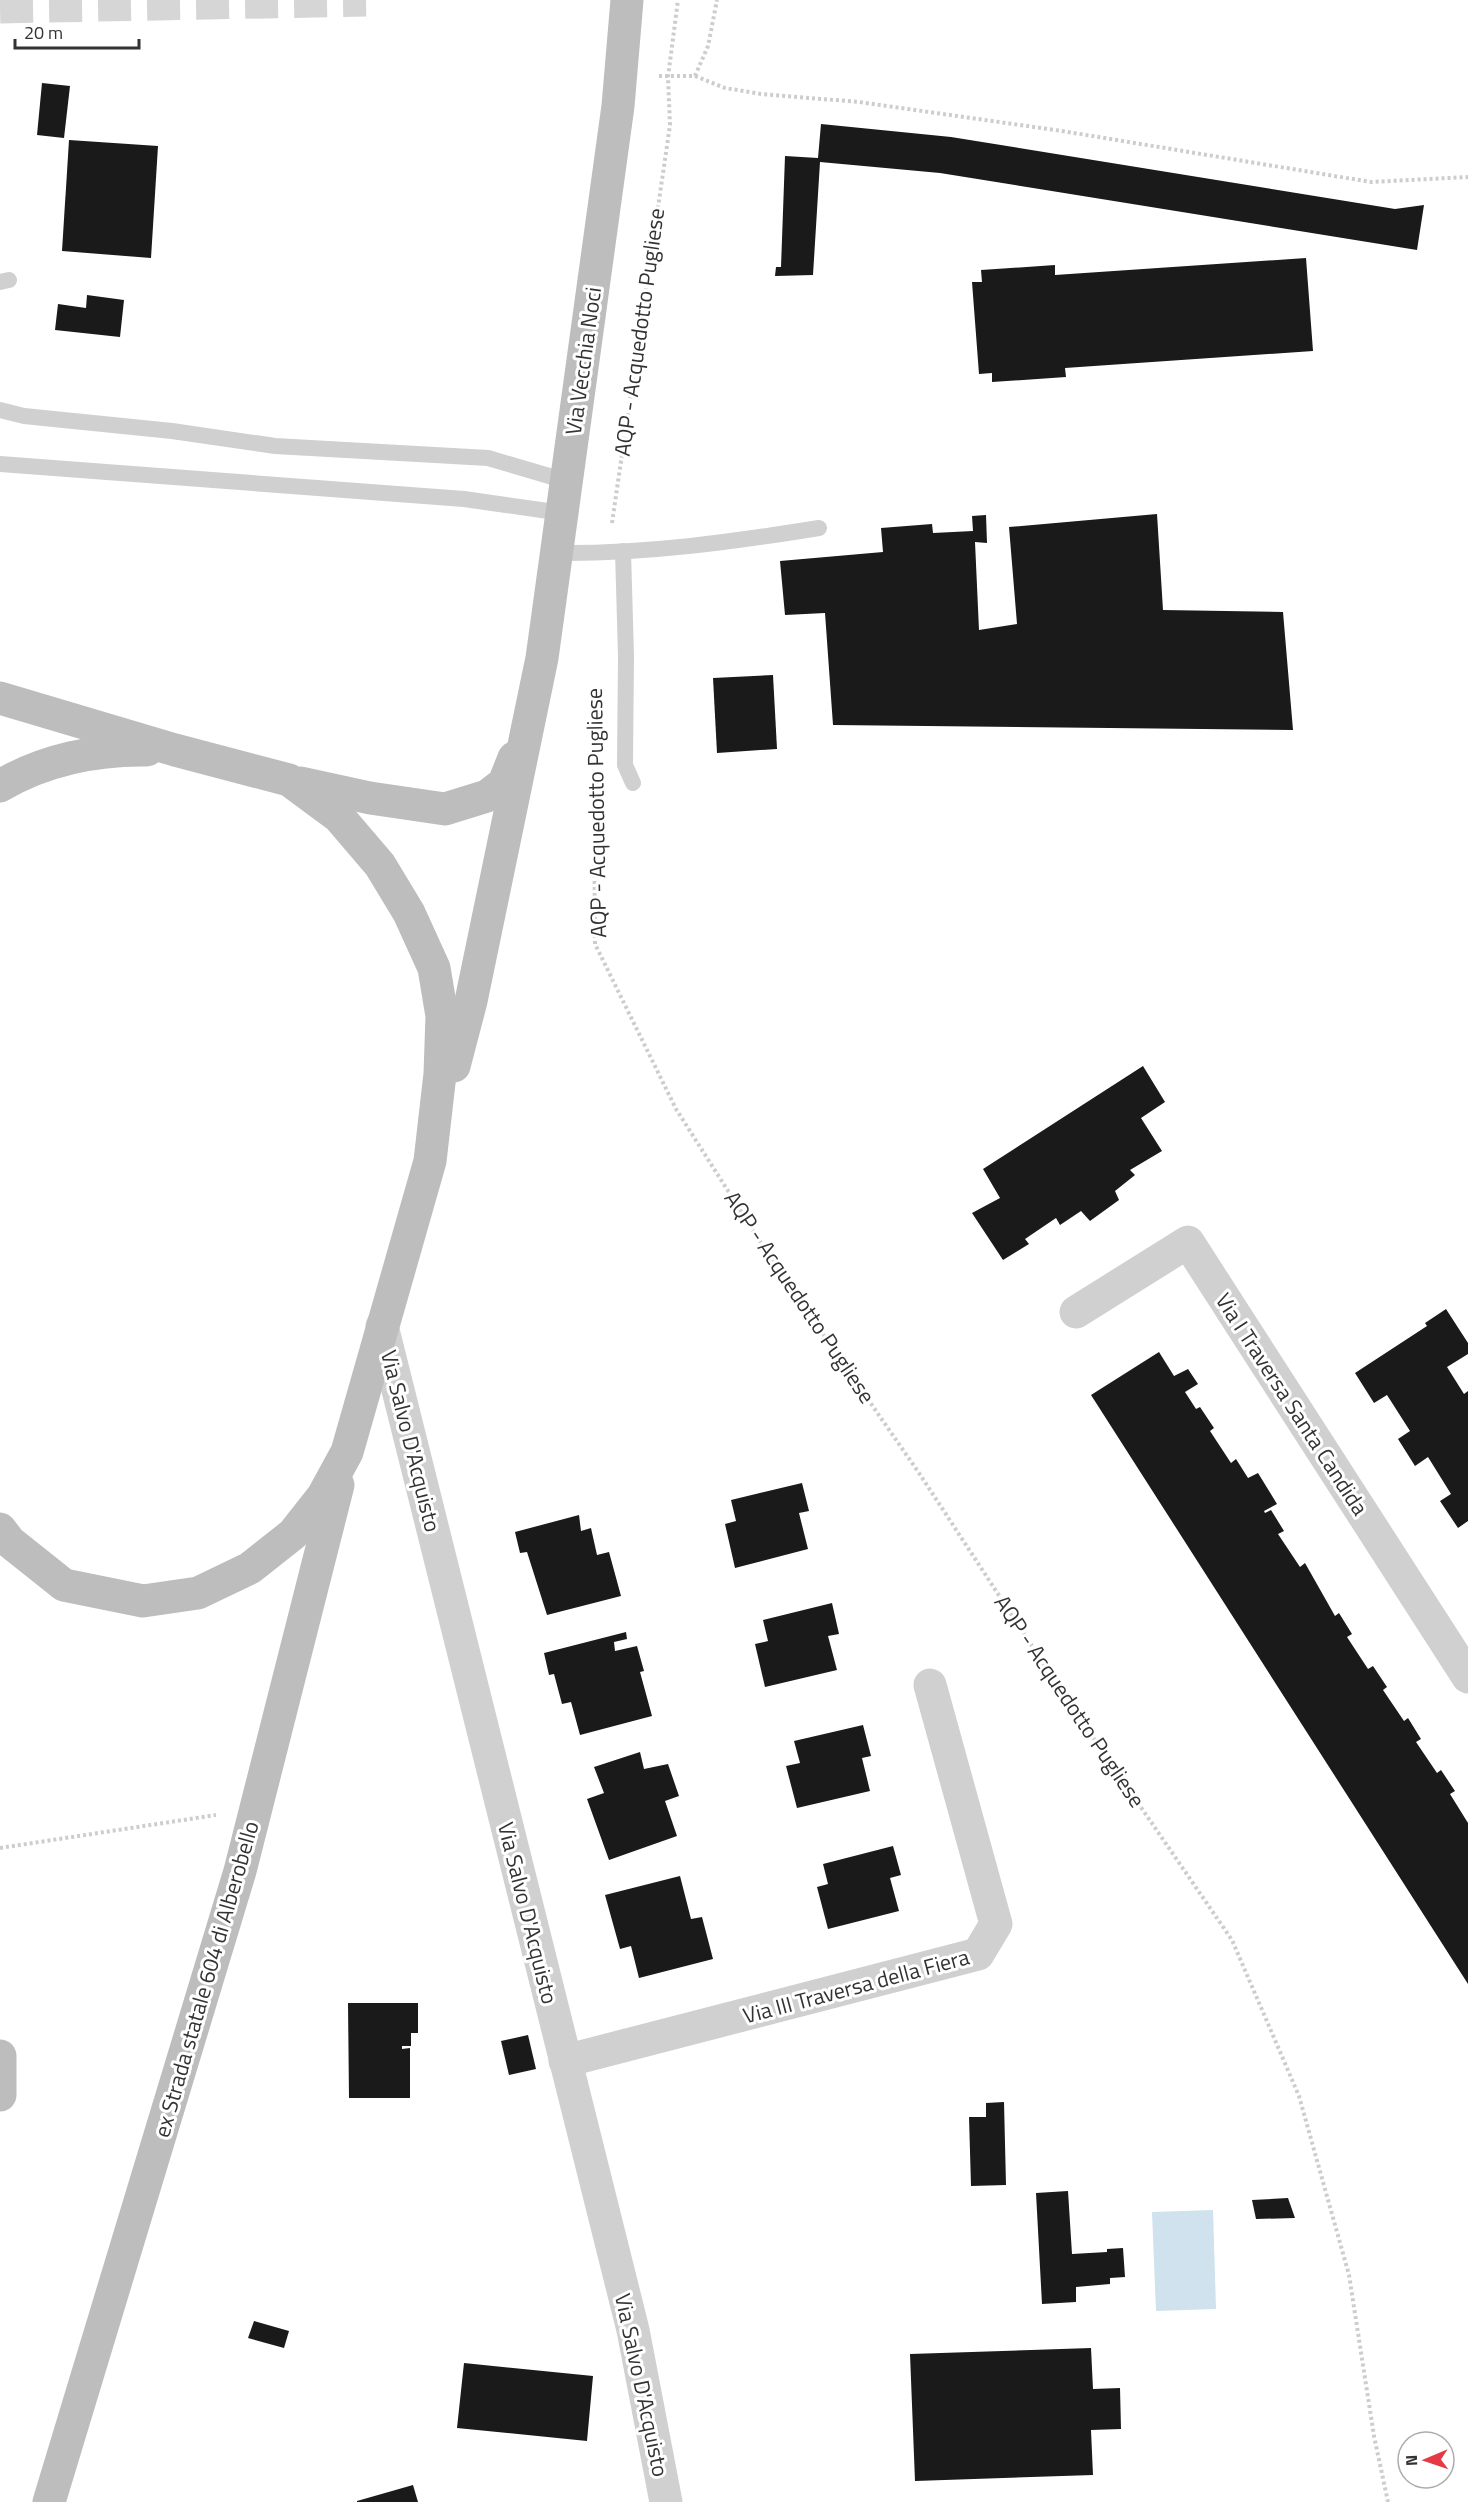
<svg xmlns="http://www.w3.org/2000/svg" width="1468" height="2502" font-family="'Titillium Web',sans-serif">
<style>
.water{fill:#cfe2ee}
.building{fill:#1a1a1a}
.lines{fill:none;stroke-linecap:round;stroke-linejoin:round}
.highway-tunnel{stroke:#d6d6d6;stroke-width:33;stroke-dasharray:33 16;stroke-linecap:butt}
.path{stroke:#cdcdcd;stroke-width:4;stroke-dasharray:3 3;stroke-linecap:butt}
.lane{stroke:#d0d0d0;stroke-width:16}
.street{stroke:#d0d0d0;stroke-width:33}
.secondary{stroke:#bdbdbd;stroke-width:33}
.labels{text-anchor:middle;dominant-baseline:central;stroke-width:6;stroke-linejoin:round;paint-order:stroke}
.street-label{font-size:22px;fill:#333;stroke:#fff}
</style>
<rect width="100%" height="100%" fill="#fff"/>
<polygon class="water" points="1213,2210 1216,2309 1156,2311 1152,2212"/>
<g class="building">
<polygon points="42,83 70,86 64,138 37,135"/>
<polygon points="821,124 951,137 1395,209 1424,205 1417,250 940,173 820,162 813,275 775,276 776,267 781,267 785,156 818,158"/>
<polygon points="69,140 158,146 151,258 62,251"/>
<polygon points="1306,258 1313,351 1065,368 1066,377 992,382 992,373 979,374 972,282 982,282 981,270 1055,265 1055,275"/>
<polygon points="87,295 124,300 120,337 55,330 58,304 86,308"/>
<polygon points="1157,514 1163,610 1283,612 1293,730 833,725 825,613 785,615 780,561 883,552 881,528 932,524 933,533 973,531 972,516 986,515 987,543 975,542 979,630 1017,624 1009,527"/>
<polygon points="773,675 777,749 717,753 713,678"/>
<polygon points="1143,1066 1165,1102 1141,1118 1162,1151 1130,1170 1135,1175 1115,1191 1119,1200 1090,1221 1081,1211 1060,1225 1056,1218 1025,1239 1029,1244 1003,1260 972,1213 1000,1198 983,1169"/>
<polygon points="1446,1309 1468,1343 1468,1354 1447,1367 1464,1394 1468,1391 1468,1521 1458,1528 1440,1501 1451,1494 1428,1457 1415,1466 1398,1439 1410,1431 1387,1395 1374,1403 1355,1373 1427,1326 1425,1323"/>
<polygon points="1159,1352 1174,1376 1188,1369 1198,1384 1185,1392 1196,1409 1200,1407 1214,1428 1210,1431 1231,1463 1236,1459 1248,1478 1258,1473 1277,1504 1264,1511 1265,1513 1271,1510 1284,1531 1278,1534 1300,1567 1305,1563 1335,1616 1339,1613 1352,1634 1347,1637 1368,1669 1373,1666 1387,1687 1383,1690 1404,1721 1408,1718 1421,1739 1416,1742 1437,1773 1441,1770 1455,1791 1450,1794 1468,1823 1468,1984 1091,1395"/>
<polygon points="802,1483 809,1511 799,1513 808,1549 735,1568 725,1524 736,1521 731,1500"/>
<polygon points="579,1515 581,1531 591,1528 597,1555 609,1552 621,1596 547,1615 527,1552 520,1553 515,1532"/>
<polygon points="832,1603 839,1634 828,1636 837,1670 765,1687 755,1644 768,1641 763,1620"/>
<polygon points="626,1632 627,1639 614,1642 615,1651 637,1646 644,1671 640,1672 652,1716 580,1735 571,1702 562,1704 554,1674 549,1675 544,1653"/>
<polygon points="863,1725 871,1756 862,1758 870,1791 797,1808 786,1766 800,1763 794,1741"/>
<polygon points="640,1752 644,1769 668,1764 679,1796 665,1801 677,1836 609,1860 587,1799 604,1793 594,1767"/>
<polygon points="893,1846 901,1875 890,1878 899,1911 828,1929 817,1887 828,1884 823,1864"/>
<polygon points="680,1876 691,1919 702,1917 713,1959 639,1978 631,1946 620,1949 605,1895"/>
<polygon points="348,2003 418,2003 418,2033 411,2033 411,2046 402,2046 402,2049 410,2048 410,2098 349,2098"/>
<polygon points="528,2035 536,2069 509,2075 501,2041"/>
<polygon points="1004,2102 1006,2185 971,2186 969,2117 986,2117 986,2103"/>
<polygon points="1068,2191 1072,2254 1107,2252 1107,2249 1123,2248 1125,2277 1110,2278 1110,2284 1076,2287 1076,2302 1042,2304 1036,2193"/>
<polygon points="1288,2198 1295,2218 1256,2219 1252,2200"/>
<polygon points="254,2321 289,2331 284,2348 248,2338"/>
<polygon points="1091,2348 1093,2389 1120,2388 1121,2429 1091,2430 1093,2475 915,2481 910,2354"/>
<polygon points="464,2363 593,2376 587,2441 457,2428"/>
<polygon points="413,2485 418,2502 357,2502 357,2501"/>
</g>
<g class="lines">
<polyline class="highway-tunnel" points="0,7 366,0"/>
<g class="path">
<polyline points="659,76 695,76 725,88 761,94 859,102 1062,131 1371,182 1468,177"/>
<polyline points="695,76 708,46 717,0"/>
<polyline points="612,523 670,125 668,77 678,0"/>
<polyline points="594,773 595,944 676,1109 777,1268 919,1473 1066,1698 1232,1940 1299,2096 1349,2275 1374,2436 1388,2502"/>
<polyline points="0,1848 216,1815"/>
</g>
<g class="lane">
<polyline points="0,282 9,280"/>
<polyline points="0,410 24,416 172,431 275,446 488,458 566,481"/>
<polyline points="0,464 464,499 562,513"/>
<polyline points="623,551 626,656 625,765 633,783"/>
<path d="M557,553C645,554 732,542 819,528"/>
</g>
<g class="street">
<polyline points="1076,1312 1188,1242 1468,1677"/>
<polyline points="382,1326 633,2330 666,2502"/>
<polyline points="565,2061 978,1954 996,1924 930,1685"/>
</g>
<g class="secondary">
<polyline points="0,698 175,750 289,780 339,817 380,865 409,913 434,968 442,1016 440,1074 430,1161 347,1452 323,1496 293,1534 250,1568 198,1593 143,1601 64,1585 10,1542 0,1529"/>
<polyline points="301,783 370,798 445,809 487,796 504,783 514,758"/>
<path d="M0,786C43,760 97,749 147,750"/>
<polyline points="454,1066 471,1001 542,658 618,106 627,0"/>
<polyline points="0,2056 0,2095"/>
<polyline points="49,2502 240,1871 338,1485"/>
</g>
</g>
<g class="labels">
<g class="street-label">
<text transform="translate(639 332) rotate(-82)">AQP - Acquedotto Pugliese</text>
<text transform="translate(583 361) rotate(-82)">Via Vecchia Noci</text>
<text transform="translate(596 813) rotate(-91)">AQP - Acquedotto Pugliese</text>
<text transform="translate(800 1297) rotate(56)">AQP - Acquedotto Pugliese</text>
<text transform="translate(1292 1404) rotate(57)">Via I Traversa Santa Candida</text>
<text transform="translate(411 1441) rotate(76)">Via Salvo D'Acquisto</text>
<text transform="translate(1070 1701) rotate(56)">AQP - Acquedotto Pugliese</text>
<text transform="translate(528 1913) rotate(76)">Via Salvo D'Acquisto</text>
<text transform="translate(206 1979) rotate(-74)">ex Strada statale 604 di Alberobello</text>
<text transform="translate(856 1986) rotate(-15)">Via III Traversa della Fiera</text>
<text transform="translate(642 2385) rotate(78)">Via Salvo D'Acquisto</text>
</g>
</g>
<g transform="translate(1426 2460) rotate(268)"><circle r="28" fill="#ffffff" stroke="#adadad" stroke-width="1.5"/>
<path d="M0-4.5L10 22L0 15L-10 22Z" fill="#e63946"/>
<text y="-9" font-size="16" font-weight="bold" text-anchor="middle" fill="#333333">N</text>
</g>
<path d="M15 39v9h124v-9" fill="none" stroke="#333333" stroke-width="3"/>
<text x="24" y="39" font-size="18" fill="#333333" stroke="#ffffff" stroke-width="4.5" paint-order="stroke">20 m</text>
</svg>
